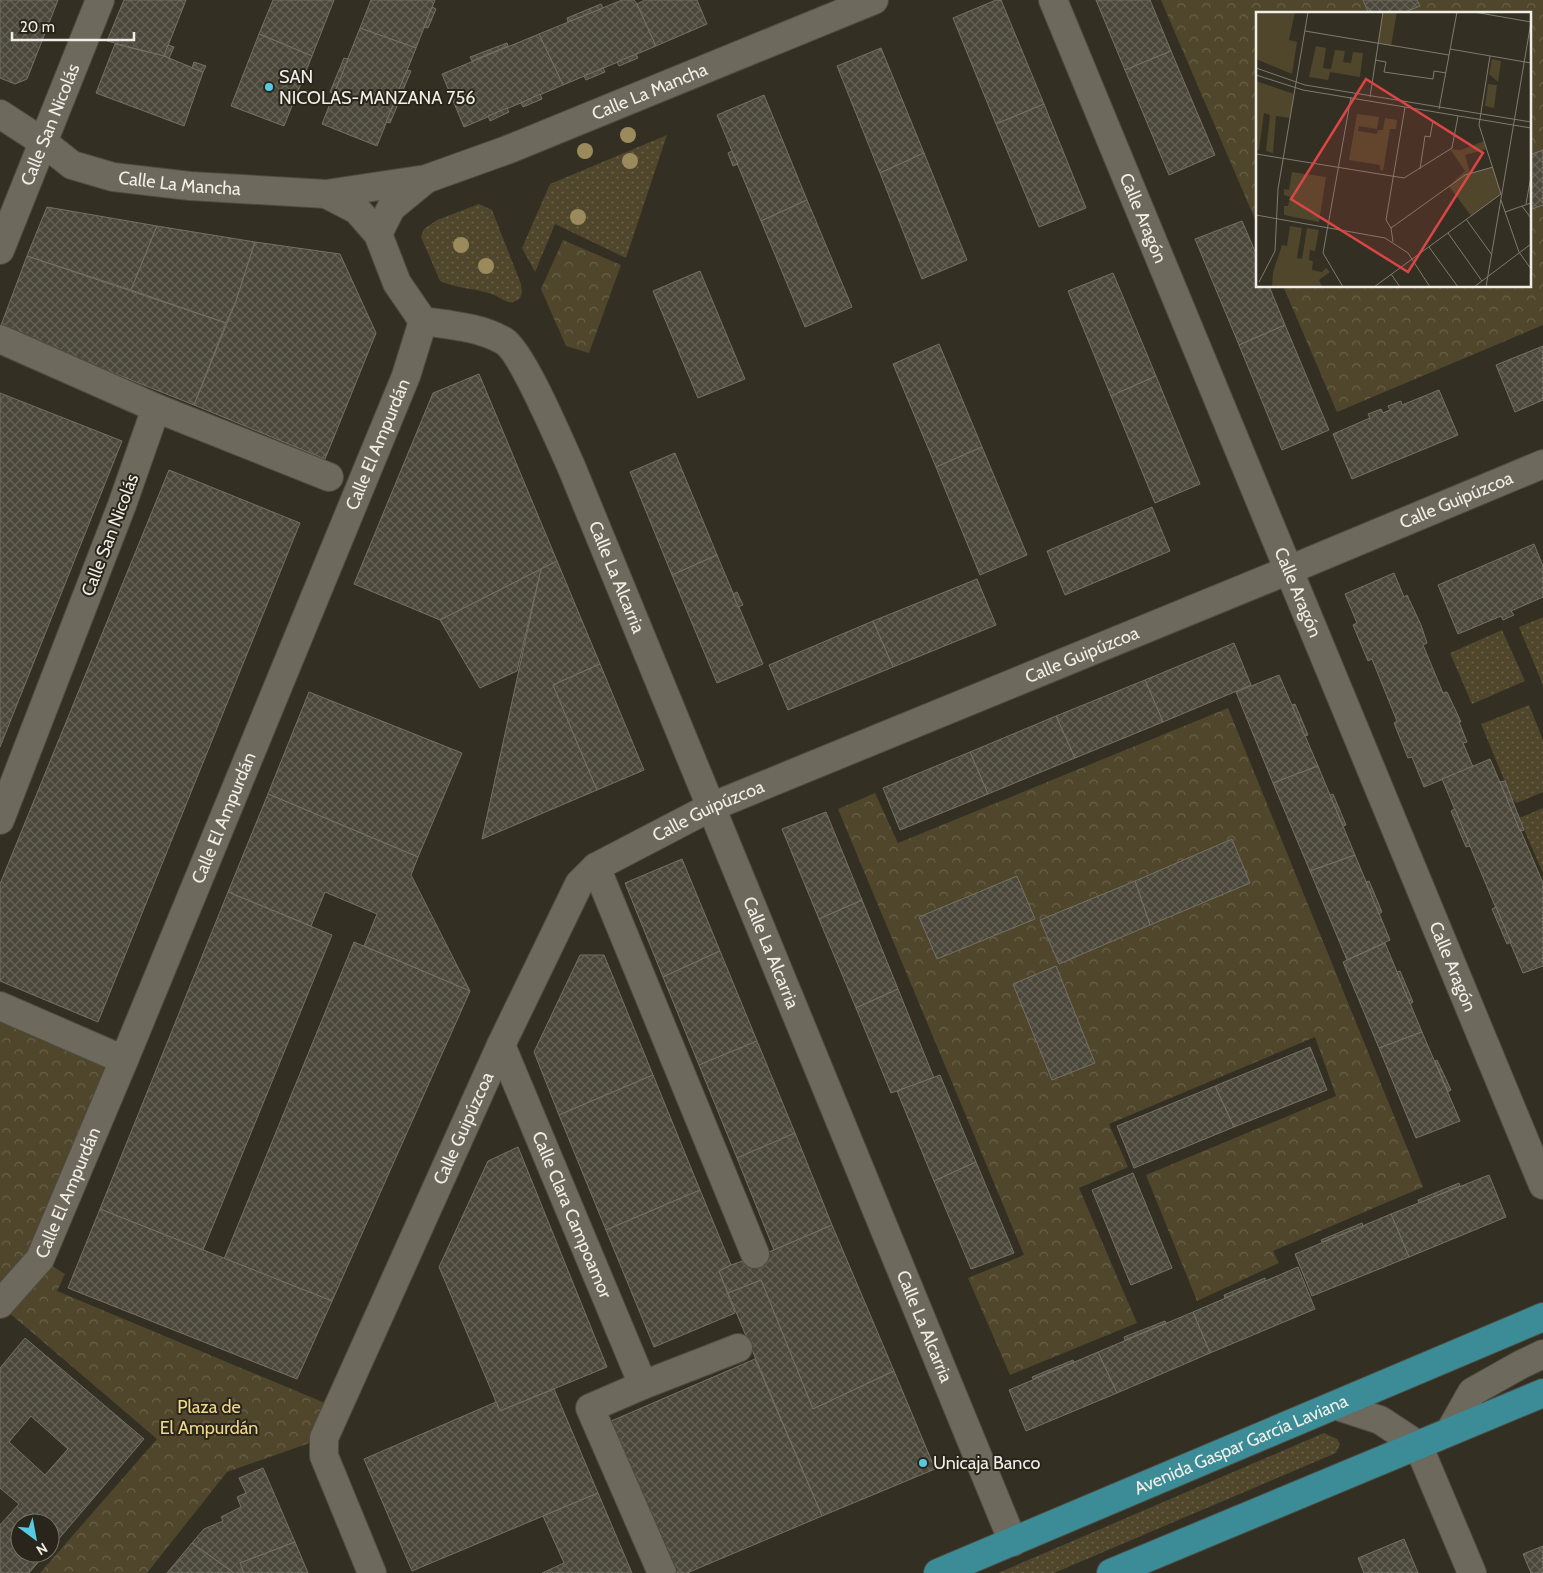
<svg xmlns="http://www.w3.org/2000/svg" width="1543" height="1573" font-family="Cabin,sans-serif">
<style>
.grass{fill:url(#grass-dots)}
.park{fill:url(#park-crowns)}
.building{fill:url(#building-cross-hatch);stroke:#757164;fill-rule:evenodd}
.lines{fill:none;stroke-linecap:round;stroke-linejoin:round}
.minor-casing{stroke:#4e4b41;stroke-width:30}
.major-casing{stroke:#4e4b41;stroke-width:30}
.minor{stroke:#6d695c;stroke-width:28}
.major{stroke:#3b8c96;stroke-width:28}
.tree{fill:#9b8b5c}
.poi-dot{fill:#57c9e2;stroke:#29251a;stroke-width:2}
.labels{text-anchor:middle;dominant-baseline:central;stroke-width:4;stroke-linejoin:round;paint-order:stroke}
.poi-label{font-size:18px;fill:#f1eee7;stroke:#29251a;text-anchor:start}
.street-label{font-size:18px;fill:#f1eee7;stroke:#29251a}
.park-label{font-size:18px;fill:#f0d78b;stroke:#29251a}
.inset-road{fill:none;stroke:#7f7b71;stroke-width:1}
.view{fill:#da4645;fill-opacity:0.15;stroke:#da4645;stroke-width:2.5}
.inset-edge{fill:none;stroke:#f1eee7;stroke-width:2.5}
</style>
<defs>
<pattern id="grass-dots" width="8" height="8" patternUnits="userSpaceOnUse" patternTransform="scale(1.25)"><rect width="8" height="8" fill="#4f462b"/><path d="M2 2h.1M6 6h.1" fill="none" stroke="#69614a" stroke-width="1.8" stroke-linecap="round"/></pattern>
<pattern id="park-crowns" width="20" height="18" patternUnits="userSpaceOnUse" patternTransform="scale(1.25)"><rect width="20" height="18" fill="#4f462b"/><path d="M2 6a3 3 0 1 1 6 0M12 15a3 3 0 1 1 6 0" fill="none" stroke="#69614a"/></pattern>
<pattern id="building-cross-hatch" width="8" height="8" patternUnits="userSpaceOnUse" patternTransform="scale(1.25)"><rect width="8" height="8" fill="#4b473b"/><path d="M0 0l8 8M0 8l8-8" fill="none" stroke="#656257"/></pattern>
</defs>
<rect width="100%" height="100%" fill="#332f23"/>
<g class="grass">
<polygon points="667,135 626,258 555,224 535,272 522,248 550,184"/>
<path d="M479,204L492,210L521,284C522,290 523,298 516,301C507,305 502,298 494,295C477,288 456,289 440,281L421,237L424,229L437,220Z"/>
<polygon points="1543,617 1543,685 1519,627"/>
<polygon points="1502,630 1525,681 1472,704 1450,653"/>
<polygon points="1529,705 1543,740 1543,792 1517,803 1512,799 1481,724"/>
<polygon points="1543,808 1543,873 1519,818"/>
<polygon points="1324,1433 1337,1439 1340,1444 1336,1453 1054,1573 998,1573"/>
</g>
<g class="park">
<polygon points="1161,0 1543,0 1543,325 1337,412 1283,286 1529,286 1529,14 1257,14 1257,224"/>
<polygon points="563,240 621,265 589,353 566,346 541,289"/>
<polygon points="1228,708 1423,1187 1273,1251 1279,1263 1197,1301 1146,1175 1336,1096 1315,1037 1109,1124 1128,1167 1079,1188 1137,1323 1010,1375 968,1278 1024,1255 838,809 875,793 898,843"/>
<polygon points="0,1006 124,1060 41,1259 65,1274 57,1291 337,1408 324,1438 227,1472 147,1573 40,1573 157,1439 0,1305"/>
</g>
<g class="building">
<polygon points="0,0 58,0 27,79 15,84 0,78"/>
<polygon points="124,0 186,0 164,56 107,41"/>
<polygon points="273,0 334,0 312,56 259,34"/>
<polygon points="371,0 435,0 416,48 360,28"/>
<polygon points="622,0 634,0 637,4 656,46 563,85 539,34"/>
<polygon points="645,0 697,0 707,24 656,46 637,4"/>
<polygon points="996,0 1001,0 1044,104 996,124 953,18"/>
<polygon points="1096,0 1150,0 1171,51 1125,70"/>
<polygon points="1363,0 1417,0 1420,6 1400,14 1369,14"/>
<polygon points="601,4 603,8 568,22 567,18"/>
<polygon points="432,7 436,9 428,28 424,27"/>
<polygon points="360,28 416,48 377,146 322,124"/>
<polygon points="259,34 312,56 284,126 231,106"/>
<polygon points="539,34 563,85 464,127 442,74"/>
<polygon points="507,43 508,46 486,55 472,61 470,57"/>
<polygon points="115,44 164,56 203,72 184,126 96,93"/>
<polygon points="168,45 174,47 169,58 164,56"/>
<polygon points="881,48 924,153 880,173 837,66"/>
<polygon points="1171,51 1215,155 1169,175 1125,70"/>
<polygon points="636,54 638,58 619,66 617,62"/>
<polygon points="344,58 348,59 334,94 330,92"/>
<polygon points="194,62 206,66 203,72 192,68"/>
<polygon points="603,68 605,72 586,80 584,76"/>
<polygon points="407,70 411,71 403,90 399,89"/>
<polygon points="540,94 542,99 523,107 521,103"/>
<polygon points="764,95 807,200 761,221 717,115"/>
<polygon points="394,103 398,104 390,123 386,122"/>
<polygon points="1044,104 1086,208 1039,227 996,124"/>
<polygon points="507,108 509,112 490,121 488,116"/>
<polygon points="1543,150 1543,205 1529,210 1529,155"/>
<polygon points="732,151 738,164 733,166 728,153"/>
<polygon points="924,153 967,260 922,279 880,173"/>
<polygon points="807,200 852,307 805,327 761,221"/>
<polygon points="47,207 157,226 131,290 27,256"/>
<polygon points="1242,221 1257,256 1257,286 1269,286 1285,325 1239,345 1195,239"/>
<polygon points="157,226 255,242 236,301 226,323 131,290"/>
<polygon points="255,242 340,254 376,333 325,459 194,405 236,301"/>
<polygon points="27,256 226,323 194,405 0,328"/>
<polygon points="700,271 745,379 698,398 653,291"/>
<polygon points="1113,273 1156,376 1111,396 1068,291"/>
<polygon points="1285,325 1329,430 1282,450 1239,345"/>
<polygon points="939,344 982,447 936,467 893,364"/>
<polygon points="1543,346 1543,400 1515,412 1496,365"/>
<polygon points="479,374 557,561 440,620 354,584 433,393"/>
<polygon points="1156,376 1200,484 1155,503 1111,396"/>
<polygon points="1439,390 1458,435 1352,479 1333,434 1370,418 1368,414 1381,409 1383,413 1390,410 1388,406 1401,401 1402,405"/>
<polygon points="0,393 122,441 0,747"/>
<polygon points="982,447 1027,555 980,575 936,467"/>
<polygon points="675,453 717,555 672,575 630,472"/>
<polygon points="169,470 300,523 98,1022 0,981 0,884"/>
<polygon points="1152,507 1170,551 1065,595 1047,551"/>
<polygon points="1534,544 1543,566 1543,597 1511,611 1514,615 1503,620 1501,616 1458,634 1438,585"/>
<polygon points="717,555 763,664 717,683 672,575"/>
<polygon points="557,561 600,664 553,685 597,790 482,839 541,569"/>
<polygon points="541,569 517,671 480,688 440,620"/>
<polygon points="1394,573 1404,597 1407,595 1421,625 1427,643 1423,645 1443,693 1447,692 1461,722 1459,722 1467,742 1463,743 1473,767 1424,787 1412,757 1408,758 1394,723 1397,721 1372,659 1368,661 1353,625 1357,623 1345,594"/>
<polygon points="977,579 996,625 893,667 873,621"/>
<polygon points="737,592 743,605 738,607 733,594"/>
<polygon points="873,621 893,667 788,710 769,665"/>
<polygon points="1234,643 1251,685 1163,722 1145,680"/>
<polygon points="600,664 644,770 597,790 553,685"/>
<polygon points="1279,675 1318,766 1273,783 1236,692"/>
<polygon points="1145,680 1163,722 1075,758 1056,716"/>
<polygon points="309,692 462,753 418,857 268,794"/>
<polygon points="1295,704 1308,735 1305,736 1292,705"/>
<polygon points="1056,716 1075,758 988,794 970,752"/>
<polygon points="970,752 988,794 900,830 883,788"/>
<polygon points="1490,759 1543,883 1543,966 1523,973 1442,779"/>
<polygon points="1318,766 1355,855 1310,871 1273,783"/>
<polygon points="1505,781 1524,830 1520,831 1500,782"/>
<polygon points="268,794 418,857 411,875 470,991 364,946 377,914 325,892 311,926 228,892"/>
<polygon points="1333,794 1346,825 1343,826 1330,795"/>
<polygon points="1455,809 1470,846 1466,847 1451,811"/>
<polygon points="826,812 862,900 819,919 782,829"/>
<polygon points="1232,839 1250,883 1150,925 1135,881"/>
<polygon points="1355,855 1390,940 1347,960 1310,871"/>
<polygon points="682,859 720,951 663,977 625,883"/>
<polygon points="1017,876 1035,919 937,959 919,917"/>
<polygon points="1135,881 1150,925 1059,964 1040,920"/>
<polygon points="1369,881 1382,912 1379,914 1366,882"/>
<polygon points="228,892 332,935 203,1250 100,1209"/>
<polygon points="862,900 898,989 856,1008 819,919"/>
<polygon points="1496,907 1511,942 1507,944 1492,909"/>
<polygon points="354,942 470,991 332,1301 224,1259"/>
<polygon points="1385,943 1422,1032 1379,1048 1343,962"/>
<polygon points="720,951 757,1041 699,1065 663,977"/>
<polygon points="580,955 604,955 653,1075 559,1115 534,1052"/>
<polygon points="1056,966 1095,1063 1052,1080 1013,984"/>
<polygon points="1400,971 1413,1002 1410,1004 1397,972"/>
<polygon points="898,989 934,1078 891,1093 856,1008"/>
<polygon points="1422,1032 1460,1121 1416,1138 1379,1048"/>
<polygon points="757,1041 795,1133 737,1158 699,1065"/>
<polygon points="1310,1047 1327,1090 1234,1127 1215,1086"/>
<polygon points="1437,1060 1451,1090 1448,1092 1435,1061"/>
<polygon points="653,1075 700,1190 606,1230 559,1115"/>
<polygon points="940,1075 976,1162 934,1181 897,1091"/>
<polygon points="1215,1086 1234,1127 1134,1168 1117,1126"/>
<polygon points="795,1133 832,1225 774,1250 737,1158"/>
<polygon points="518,1147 607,1367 500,1411 439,1267 488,1161"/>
<polygon points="976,1162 1014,1253 971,1269 934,1181"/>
<polygon points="1133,1173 1172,1268 1131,1285 1092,1190"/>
<polygon points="1489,1175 1506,1217 1409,1257 1391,1214"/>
<polygon points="1459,1183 1460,1186 1419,1203 1418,1200"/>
<polygon points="700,1190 731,1265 719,1271 735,1313 654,1347 606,1230"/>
<polygon points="100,1209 332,1301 297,1379 68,1288"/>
<polygon points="1391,1214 1409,1257 1312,1296 1295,1254"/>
<polygon points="1362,1223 1363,1226 1322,1242 1321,1240"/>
<polygon points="832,1225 894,1371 813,1409 761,1280 728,1293 719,1271 731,1265 774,1250"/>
<polygon points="1298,1267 1315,1309 1210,1353 1193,1312"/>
<polygon points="1265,1278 1265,1281 1225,1298 1224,1295"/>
<polygon points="761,1280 813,1409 894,1371 935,1469 822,1516 728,1293"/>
<polygon points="1193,1312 1210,1353 1117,1393 1098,1352"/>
<polygon points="1165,1321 1166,1323 1125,1340 1124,1337"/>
<path d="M25,1338L144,1439L50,1549V1523H20V1553H46L29,1573H0V1525L19,1504L0,1488V1368ZM31,1416L68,1449L45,1475L9,1442Z"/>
<polygon points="1098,1352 1117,1393 1026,1431 1009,1390"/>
<polygon points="755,1359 822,1516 687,1573 673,1573 609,1422"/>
<polygon points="1073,1360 1074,1362 1033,1379 1032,1377"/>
<polygon points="554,1389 598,1493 412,1571 364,1459 496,1402 500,1411"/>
<polygon points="263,1468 295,1542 240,1563 244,1573 234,1573 192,1543 204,1529 223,1521 221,1517 241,1507 237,1497 246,1493 239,1478"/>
<polygon points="598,1493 632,1573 542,1573 564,1563 543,1516"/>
<polygon points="1404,1539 1418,1573 1364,1573 1358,1558"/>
<polygon points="295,1542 308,1573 244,1573 240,1563"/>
<polygon points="192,1543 234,1573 167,1573"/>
<polygon points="1543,1546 1543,1573 1531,1573 1523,1554"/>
</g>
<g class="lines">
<g class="minor-casing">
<g id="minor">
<path id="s1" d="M1053,0L1543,1185"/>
<path id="s2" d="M0,114L43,142L72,165L113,177L190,186L326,194L426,179L507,150L874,0"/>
<path id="s3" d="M326,194L357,210L378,234L397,283L423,321C450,325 480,327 504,341C522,352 560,442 571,466L1013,1542"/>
<polyline points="378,234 391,208 425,180"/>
<path id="s4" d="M0,250L100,0"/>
<polyline points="0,339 156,408 122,505 0,820"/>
<polyline points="156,408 329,477"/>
<polyline points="596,867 755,1254"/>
<polyline points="0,1006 124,1060"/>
<path id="s5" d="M501,1045L643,1385L590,1408L662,1573"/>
<path id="s6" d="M0,1304L40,1259L124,1060L406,376L423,321"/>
<polyline points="643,1385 738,1348"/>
<polyline points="1337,1406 1380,1420 1418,1445 1472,1573"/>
<polyline points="1450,1431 1472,1392 1520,1365 1543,1354"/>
<path id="s7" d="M372,1573L324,1456V1438L501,1045L579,884L596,867L711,807L1289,570L1543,464"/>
</g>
</g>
<g class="major-casing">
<g id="major">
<path id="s8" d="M938,1573L1543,1317"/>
<polyline points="1111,1573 1543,1393"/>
</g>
</g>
<use href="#minor" class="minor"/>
<use href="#major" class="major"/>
</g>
<g class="tree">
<circle cx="628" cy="135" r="8"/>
<circle cx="585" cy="151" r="8"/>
<circle cx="630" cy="161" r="8"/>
<circle cx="578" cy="217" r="8"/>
<circle cx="461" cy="245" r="8"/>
<circle cx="486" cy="266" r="8"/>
</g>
<g class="poi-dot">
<circle cx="269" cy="87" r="5"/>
<circle cx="923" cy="1463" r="5"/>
</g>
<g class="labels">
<g class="poi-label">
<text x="279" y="77">SAN<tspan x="279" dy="21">NICOLAS-MANZANA 756</tspan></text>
<text x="933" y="1463">Unicaja Banco</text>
</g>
<g class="street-label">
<text stroke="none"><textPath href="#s2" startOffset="686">Calle La Mancha</textPath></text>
<text stroke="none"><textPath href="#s4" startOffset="135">Calle San Nicolás</textPath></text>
<text stroke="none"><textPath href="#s2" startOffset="198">Calle La Mancha</textPath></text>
<text stroke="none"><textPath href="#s1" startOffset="236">Calle Aragón</textPath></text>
<text stroke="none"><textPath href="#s6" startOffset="942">Calle El Ampurdán</textPath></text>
<text stroke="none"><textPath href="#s7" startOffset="1714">Calle Guipúzcoa</textPath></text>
<text transform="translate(110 535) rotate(-69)">Calle San Nicolás</text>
<text stroke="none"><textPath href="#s3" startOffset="512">Calle La Alcarria</textPath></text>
<text stroke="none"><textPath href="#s1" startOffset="641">Calle Aragón</textPath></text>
<text stroke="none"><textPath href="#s7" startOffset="1309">Calle Guipúzcoa</textPath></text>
<text stroke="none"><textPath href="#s7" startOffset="904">Calle Guipúzcoa</textPath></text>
<text stroke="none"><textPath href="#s6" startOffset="538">Calle El Ampurdán</textPath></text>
<text stroke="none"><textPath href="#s3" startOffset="918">Calle La Alcarria</textPath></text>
<text stroke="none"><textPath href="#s1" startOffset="1046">Calle Aragón</textPath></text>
<text stroke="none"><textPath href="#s7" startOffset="484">Calle Guipúzcoa</textPath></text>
<text stroke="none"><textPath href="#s6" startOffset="132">Calle El Ampurdán</textPath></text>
<text stroke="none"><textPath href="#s5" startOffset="184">Calle Clara Campoamor</textPath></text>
<text stroke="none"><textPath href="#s3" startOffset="1322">Calle La Alcarria</textPath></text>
<text stroke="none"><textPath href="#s8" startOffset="329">Avenida Gaspar García Laviana</textPath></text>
</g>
<g class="park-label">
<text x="209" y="1407">Plaza de<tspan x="209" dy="21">El Ampurdán</tspan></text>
</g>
</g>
<g transform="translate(1256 12)">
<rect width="275" height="275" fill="#332f23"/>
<path d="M0,0H39L33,28L41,30L36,62L0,47ZM127,0H141L135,34L122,31ZM60,34L70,36L67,56L75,57L79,38L89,39L87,50L95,51L97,40L107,41L104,65L74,60L72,68L53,65ZM236,47L245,49L242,70L233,62ZM0,69L38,82L34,106L20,104L17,141L10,139L14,103L8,101L3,138H0ZM232,72L241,73L238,96L229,94ZM101,102L123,105L121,117L103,114L102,119L121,122L122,118H127L129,106L141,108L140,117H134L127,159L124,158V153L93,148ZM228,129L231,137L209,143L214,161L237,155L245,182L215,204L193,174L209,159L194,137L205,138ZM36,160L70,165L63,210L28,203V194H32L34,185L28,183V177L33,178ZM34,214L46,216L41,246L46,247L51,216L63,218L59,239L54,238L53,248L57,249L56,258L66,260L70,256L74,260L63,268L66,274L16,275L17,260L26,233L31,234Z" fill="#4f462b"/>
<path d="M0,75L9,77L6,94L0,93Z" fill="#4f462b"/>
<path class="inset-road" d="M218,0L275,10M49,19L193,43M194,37L275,51M119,48L130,50L128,60L177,67L178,59L190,61M0,56L49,73L275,110M0,63L47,78L275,116M114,85L127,0M183,97L201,0M0,142L148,166L196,136L202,104M164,157L169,124L174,125L177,109M245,188L263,240L275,257M270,192L275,164M266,194L275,206M249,200L275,191M0,203L129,226L152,241L174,275M210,207L236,243M135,216L209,163L237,155M192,221L226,269M137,230L135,216L130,208L149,95M173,235L202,275M135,262L144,275M3,270L19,239L22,177L52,0M87,275L67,241L95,85M118,275L245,182L223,113L234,44M218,275L275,232M230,275L275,10"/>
<path class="view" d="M110,67L227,141L152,260L35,187Z"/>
<rect width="275" height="275" class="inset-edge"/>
</g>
<g transform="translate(35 1538) rotate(148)"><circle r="24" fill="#29251a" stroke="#79756c"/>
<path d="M0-4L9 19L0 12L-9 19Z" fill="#57c9e2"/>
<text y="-8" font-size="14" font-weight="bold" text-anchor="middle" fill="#f1eee7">N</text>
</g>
<path d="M12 32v8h122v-8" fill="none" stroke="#f1eee7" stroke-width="2.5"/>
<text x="20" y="32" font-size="15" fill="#f1eee7" stroke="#29251a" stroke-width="4" paint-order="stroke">20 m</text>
</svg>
